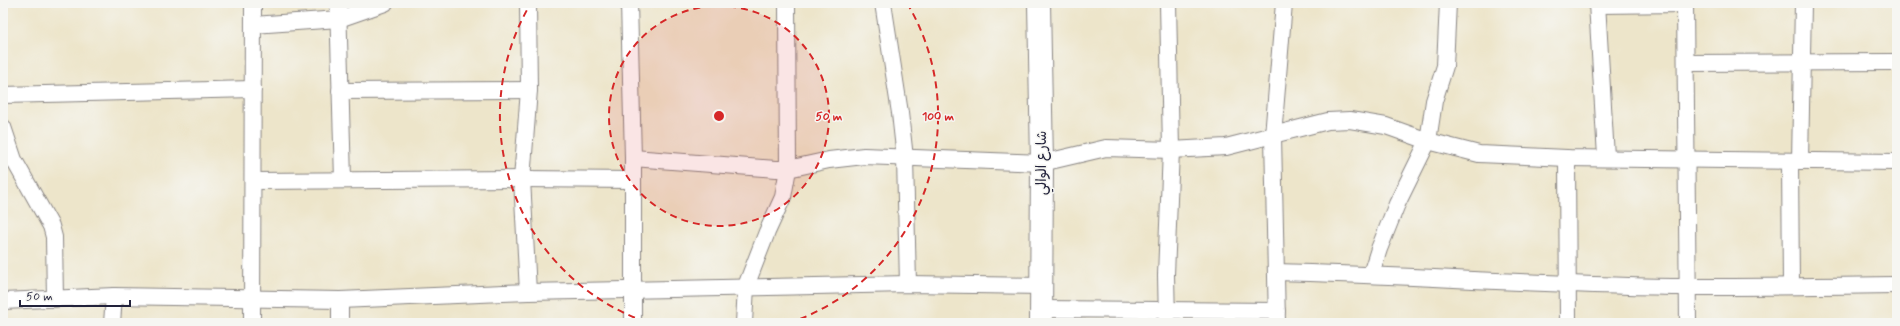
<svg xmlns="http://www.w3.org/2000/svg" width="1900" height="326" font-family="Mynerve,'Playpen Sans Arabic',sans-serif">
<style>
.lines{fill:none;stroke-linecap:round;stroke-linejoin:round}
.street-casing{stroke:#888482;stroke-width:18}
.secondary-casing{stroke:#888482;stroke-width:24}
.street{stroke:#fff;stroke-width:16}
.secondary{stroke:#fff;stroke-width:22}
.ring{fill:none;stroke:#d62828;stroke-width:2;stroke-dasharray:7 5}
.labels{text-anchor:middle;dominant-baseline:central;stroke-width:3;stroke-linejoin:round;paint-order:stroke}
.street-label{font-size:14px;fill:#22223b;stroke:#f6f6f2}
.centre{fill:#d62828;stroke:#f6f6f2;stroke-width:2}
.ring-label{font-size:12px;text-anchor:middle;font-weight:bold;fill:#d62828;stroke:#f6f6f2;stroke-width:3;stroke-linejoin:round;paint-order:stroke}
</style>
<rect width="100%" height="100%" fill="#f6f6f2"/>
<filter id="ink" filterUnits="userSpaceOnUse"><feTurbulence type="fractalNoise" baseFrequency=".025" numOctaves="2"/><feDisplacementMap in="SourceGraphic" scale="8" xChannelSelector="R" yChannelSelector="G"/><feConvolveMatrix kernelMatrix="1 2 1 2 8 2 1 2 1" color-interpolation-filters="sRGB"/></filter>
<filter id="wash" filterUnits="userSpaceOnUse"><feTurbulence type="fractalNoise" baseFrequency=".012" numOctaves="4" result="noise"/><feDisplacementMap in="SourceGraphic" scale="16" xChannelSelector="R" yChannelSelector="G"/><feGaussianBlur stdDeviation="0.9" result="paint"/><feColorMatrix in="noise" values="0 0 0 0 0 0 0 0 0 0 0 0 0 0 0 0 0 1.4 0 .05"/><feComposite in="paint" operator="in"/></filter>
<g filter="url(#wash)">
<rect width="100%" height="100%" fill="#ede5ca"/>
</g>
<g filter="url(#ink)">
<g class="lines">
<g class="street-casing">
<g id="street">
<polyline points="338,3 343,180"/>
<polyline points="528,3 529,90 522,179 528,292"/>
<polyline points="629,3 633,158 633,323"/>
<polyline points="883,3 900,113 905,158 908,284"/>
<polyline points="1597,3 1606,157"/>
<polyline points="1685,3 1688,323"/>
<polyline points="1597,5 1685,4"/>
<polyline points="253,25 339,19 385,3"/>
<polyline points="1686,63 1897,62"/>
<polyline points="340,91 529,90"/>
<polyline points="3,95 253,89"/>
<polyline points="3,127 14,160 51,226 54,237 55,299"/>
<polyline points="633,158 776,169 788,169 829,160 864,156 1042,163 1106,148 1171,150 1226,147 1328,121 1350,120 1386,126 1428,141 1479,154 1567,158 1897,162"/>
<polyline points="1567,158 1568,323"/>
<polyline points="1790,161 1791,286"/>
<polyline points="1800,161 1803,3"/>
<polyline points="254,181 522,179 633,180"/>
<path d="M1276,272C1413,275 1551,286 1688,287C1758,287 1827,286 1897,285"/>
<polyline points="1371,274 1379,249 1397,204 1428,141 1434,101 1445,66 1448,3"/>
<polyline points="3,301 114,296 340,300 528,292 908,284 1042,286"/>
<polyline points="1041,309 1277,311"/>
<polyline points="112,323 114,296"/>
<polyline points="252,323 253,3"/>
<polyline points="340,323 340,300"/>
<polyline points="744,323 746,286 767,232 783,197 788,169 787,3"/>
<polyline points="1167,323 1166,275 1171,150 1168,3"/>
<polyline points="1277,323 1273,136 1284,3"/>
</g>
</g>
<g class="secondary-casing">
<polyline id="secondary" points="1039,3 1042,163 1041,323"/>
</g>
<use href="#street" class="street"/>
<use href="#secondary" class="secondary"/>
</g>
</g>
<circle cx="719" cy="116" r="110" fill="#d62828" fill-opacity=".12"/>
<g class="ring">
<circle cx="719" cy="116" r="110"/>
<path d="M646 322A219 219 0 0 1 531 3M907 3A219 219 0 0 1 792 322"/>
</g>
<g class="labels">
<g class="street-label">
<text transform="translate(1042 163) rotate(-90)">شارع الوالي</text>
</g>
</g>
<circle cx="719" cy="116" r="6" class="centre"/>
<g class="ring-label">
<text x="829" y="120">50 m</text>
<text x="938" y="120">100 m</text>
</g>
<rect width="1900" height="326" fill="none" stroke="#f6f6f2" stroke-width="16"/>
<path d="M20 300v6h110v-6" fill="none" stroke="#22223b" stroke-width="2"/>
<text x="26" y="300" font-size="12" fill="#22223b" stroke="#f6f6f2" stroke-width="3" paint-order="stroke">50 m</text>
</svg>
